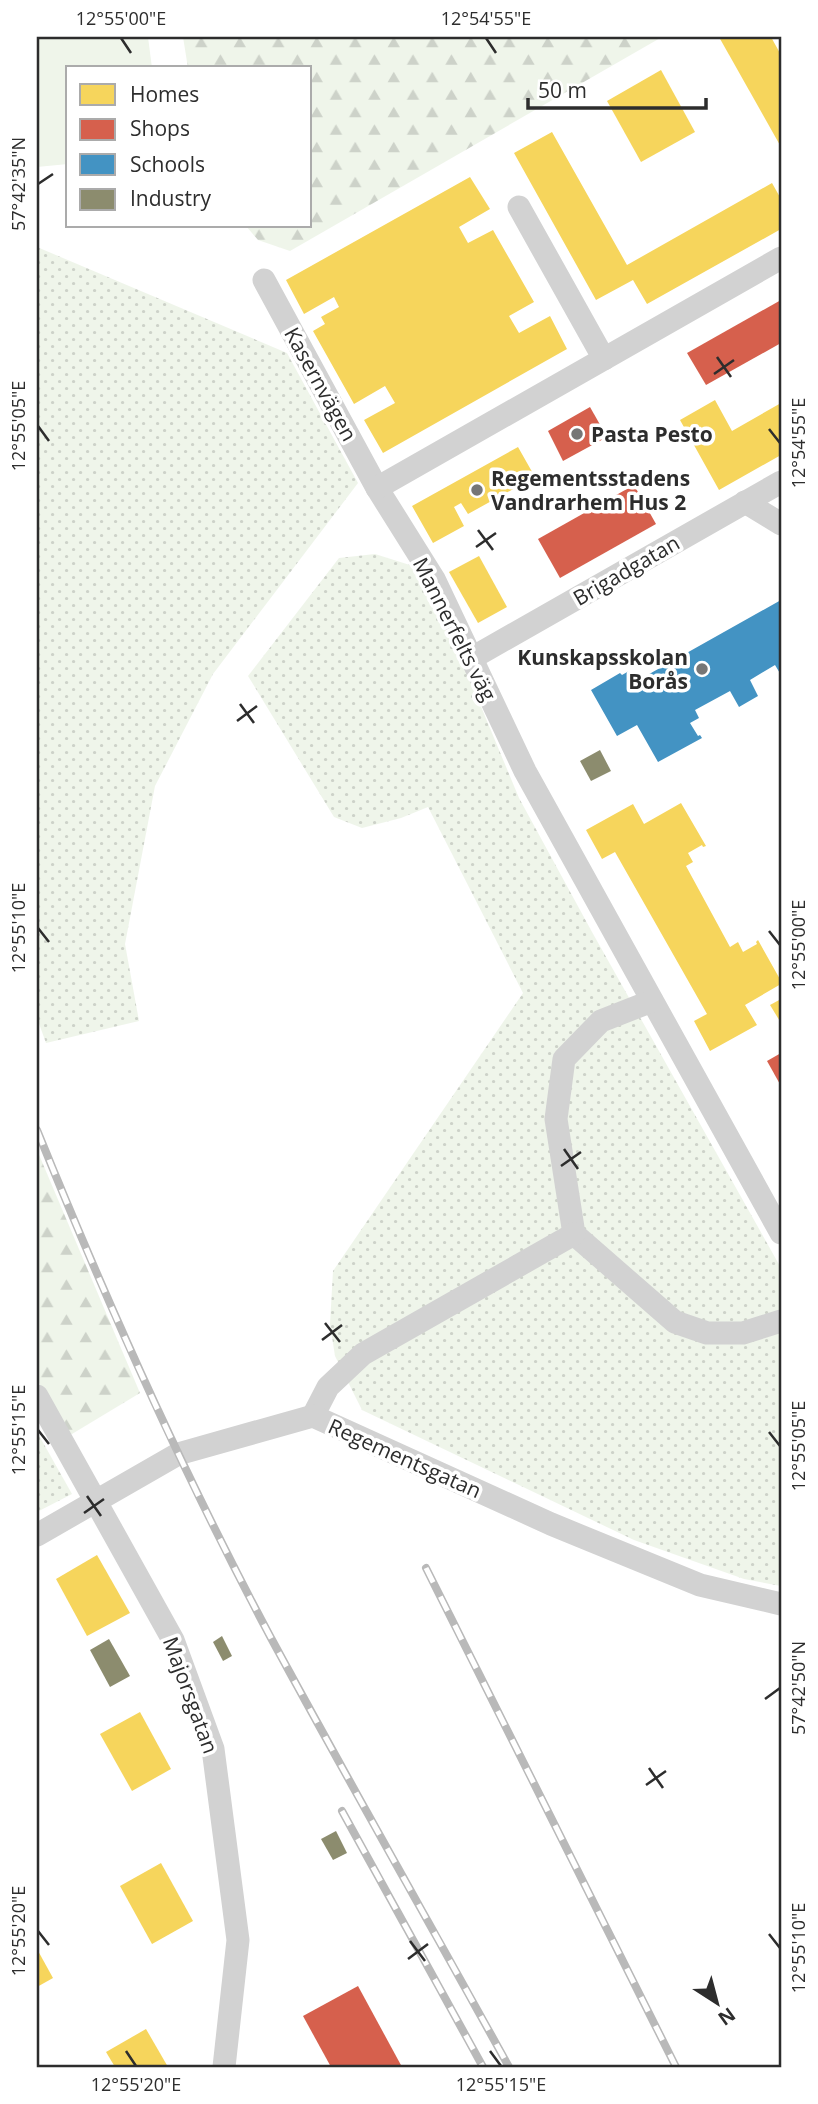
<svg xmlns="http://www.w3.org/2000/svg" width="818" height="2104" font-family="'Open Sans',sans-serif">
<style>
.green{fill:url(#green-dots)}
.forest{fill:url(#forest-firs)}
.pitch{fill:#eff5ea}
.homes{fill:#f6d55c}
.shops{fill:#d6604d}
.schools{fill:#4393c3}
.industry{fill:#8c8c6e}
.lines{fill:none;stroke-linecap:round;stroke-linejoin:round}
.minor{stroke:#d2d2d2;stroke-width:23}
.rail-casing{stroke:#b9b9b9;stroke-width:8}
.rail{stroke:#fff;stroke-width:5;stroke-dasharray:16;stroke-linecap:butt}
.ticks{fill:none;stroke:#2d2d2d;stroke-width:2.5}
.poi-dot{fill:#767676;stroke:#fff;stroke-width:2.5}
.labels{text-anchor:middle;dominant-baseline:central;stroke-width:7;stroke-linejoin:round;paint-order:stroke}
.street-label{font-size:21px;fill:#2d2d2d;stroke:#fff}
.poi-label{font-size:21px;font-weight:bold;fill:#2d2d2d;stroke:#fff;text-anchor:start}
.neatline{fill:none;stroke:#2d2d2d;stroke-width:2.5}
.ticks-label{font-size:18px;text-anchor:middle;fill:#2d2d2d}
</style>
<defs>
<pattern id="green-dots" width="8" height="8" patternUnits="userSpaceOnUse" patternTransform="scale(1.75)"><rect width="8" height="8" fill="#eff5ea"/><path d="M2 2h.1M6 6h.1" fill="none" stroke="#cdd2c9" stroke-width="1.8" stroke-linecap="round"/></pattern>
<pattern id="forest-firs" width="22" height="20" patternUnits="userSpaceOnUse" patternTransform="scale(1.75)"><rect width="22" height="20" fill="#eff5ea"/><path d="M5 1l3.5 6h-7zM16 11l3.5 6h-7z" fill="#cdd2c9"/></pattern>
</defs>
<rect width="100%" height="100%" fill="#fff"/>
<g class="green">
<polygon points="37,247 287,353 358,483 213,674 155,786 125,944 139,1021 46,1043 37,1018"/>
<polygon points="375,554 413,566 445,620 519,798 592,932 781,1268 781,1586 744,1579 634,1540 362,1410 335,1356 330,1324 333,1271 523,993 428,807 401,818 362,828 334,817 248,676 339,558"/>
<polygon points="37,1432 72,1494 37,1512"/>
</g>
<g class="forest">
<polygon points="183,37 662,37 290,251 258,240 246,226 310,226 310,68 188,68"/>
<polygon points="37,1150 140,1393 67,1437 37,1379"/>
</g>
<polygon class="pitch" points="37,37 148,37 152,68 68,68 68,164 37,167"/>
<g class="homes">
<polygon points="719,37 771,37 781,55 781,147"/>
<polygon points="661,70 695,132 641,162 607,101"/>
<polygon points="552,132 627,265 772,183 781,199 781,229 647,304 633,280 596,300 514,153"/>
<polygon points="470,177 490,209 459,227 468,243 493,230 534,302 509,316 519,333 550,316 567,349 383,453 364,420 395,403 385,386 354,404 313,331 325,324 321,317 339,307 334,297 304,314 286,280"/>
<polygon points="715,400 732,431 781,403 781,455 719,490 680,420"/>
<polygon points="518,447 535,477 468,514 461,503 454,507 464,526 433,543 412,506"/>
<polygon points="479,556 507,607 478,623 449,572"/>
<polygon points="681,803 706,846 703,847 702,845 688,853 693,862 686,866 730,947 738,942 743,952 757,944 756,942 758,940 781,981 781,984 745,1005 757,1025 710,1051 694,1021 707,1014 615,852 602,859 586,830 633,804 644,824"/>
<polygon points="781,999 781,1023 770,1005"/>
<polygon points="97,1555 130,1613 87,1636 56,1579"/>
<polygon points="140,1712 171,1769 132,1791 100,1734"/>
<polygon points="161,1863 193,1921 152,1944 120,1886"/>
<polygon points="37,1949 53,1978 37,1987"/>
<polygon points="146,2029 168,2067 115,2067 106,2052"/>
</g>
<g class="shops">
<polygon points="781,300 781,343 706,385 687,353"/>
<polygon points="590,407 607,437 563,461 548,431"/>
<polygon points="634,485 656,524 560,578 538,539"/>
<polygon points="781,1053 781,1086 767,1061"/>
<polygon points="358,1986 402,2067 331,2067 303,2016"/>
</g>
<polygon class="schools" points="781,600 781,675 775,665 750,680 758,696 739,707 730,691 695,710 699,718 690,723 698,736 700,735 702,738 658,762 637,725 617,736 591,690 620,673 622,675 629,671 635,682"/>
<g class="industry">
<polygon points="600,750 611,771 591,781 580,761"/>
<polygon points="222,1636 232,1656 223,1661 213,1642"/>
<polygon points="109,1639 130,1676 110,1687 90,1650"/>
<polygon points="336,1831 347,1853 333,1860 321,1839"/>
</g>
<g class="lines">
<g class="minor">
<polyline points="519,207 604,359"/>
<polyline points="264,280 377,488 434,579 525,771 781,1233"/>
<polyline points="377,488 781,258"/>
<polyline points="745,502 781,524"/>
<polyline points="472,658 781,482"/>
<polyline points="652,1001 601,1021 564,1059 556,1119 574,1234 675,1322 707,1333 743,1333 781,1321"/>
<polyline points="37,1396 173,1640 213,1749 238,1940 224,2067"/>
<polyline points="313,1416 328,1387 363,1354 574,1234"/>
<polyline points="37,1535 178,1454 313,1416 551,1524 700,1585 781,1604"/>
</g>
<g class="rail-casing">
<g id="rail">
<path d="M37,1130C107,1303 183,1473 271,1638C349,1782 430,1924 509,2067"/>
<polyline points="426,1568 676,2067"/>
<polyline points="342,1811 483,2067"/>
</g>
</g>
<use href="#rail" class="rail"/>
</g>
<path class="ticks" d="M121,38L131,53M486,38L496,53M38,184L53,174M717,357L731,377M714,374L734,360M38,426L49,441M769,429L780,443M478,530L493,550M476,547L496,533M240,704L254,723M237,721L257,706M38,928L49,942M769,931L780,945M564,1149L578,1169M561,1166L581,1152M325,1323L340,1342M322,1340L342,1325M38,1430L49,1444M769,1432L780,1446M87,1496L101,1516M84,1513L104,1499M765,1699L780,1688M649,1768L663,1788M646,1785L666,1771M38,1931L49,1945M769,1934L780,1948M410,1941L425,1961M408,1959L428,1944M126,2051L136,2066M490,2051L501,2066"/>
<g class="poi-dot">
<circle cx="577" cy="434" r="7"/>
<circle cx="477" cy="490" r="7"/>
<circle cx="702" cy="669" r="7"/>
</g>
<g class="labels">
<g class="street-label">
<text transform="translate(321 384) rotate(61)">Kasernvägen</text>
<text transform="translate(626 570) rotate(-30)">Brigadgatan</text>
<text transform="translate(455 629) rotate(63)">Mannerfelts väg</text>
<text transform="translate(405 1458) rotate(24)">Regementsgatan</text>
<text transform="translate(191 1695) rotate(70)">Majorsgatan</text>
</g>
<g class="poi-label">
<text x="591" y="434">Pasta Pesto</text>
<text x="491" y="478">Regementsstadens<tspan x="491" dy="24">Vandrarhem Hus 2</tspan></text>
<text x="688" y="657" text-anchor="end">Kunskapsskolan<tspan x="688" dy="24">Borås</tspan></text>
</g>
</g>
<rect width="818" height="2104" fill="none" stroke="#ffffff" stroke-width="77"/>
<rect x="66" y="66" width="245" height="161" fill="#ffffff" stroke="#ababab" stroke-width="2"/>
<rect x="80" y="84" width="35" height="21" fill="#f6d55c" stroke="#ababab" stroke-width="2"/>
<text x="130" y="102" font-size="21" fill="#2d2d2d">Homes</text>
<rect x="80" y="119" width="35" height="21" fill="#d6604d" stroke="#ababab" stroke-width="2"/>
<text x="130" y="136" font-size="21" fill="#2d2d2d">Shops</text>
<rect x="80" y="154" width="35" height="21" fill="#4393c3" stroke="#ababab" stroke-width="2"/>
<text x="130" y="172" font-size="21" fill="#2d2d2d">Schools</text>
<rect x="80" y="189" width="35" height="21" fill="#8c8c6e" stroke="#ababab" stroke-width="2"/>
<text x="130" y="206" font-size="21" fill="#2d2d2d">Industry</text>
<g transform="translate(717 2003) rotate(144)" stroke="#ffffff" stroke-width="5" paint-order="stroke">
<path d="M0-5L12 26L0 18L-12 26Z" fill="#2d2d2d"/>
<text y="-10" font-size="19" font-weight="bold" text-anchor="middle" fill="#2d2d2d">N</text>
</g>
<path d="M528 98v10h178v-10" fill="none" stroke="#2d2d2d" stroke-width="3.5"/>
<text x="538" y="98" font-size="21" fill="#2d2d2d" stroke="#ffffff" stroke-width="5" paint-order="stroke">50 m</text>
<rect x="38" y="38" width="742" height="2028" class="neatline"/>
<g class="ticks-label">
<text x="121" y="25">12°55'00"E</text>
<text x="486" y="25">12°54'55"E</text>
<text transform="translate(19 184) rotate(-90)" y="6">57°42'35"N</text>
<text transform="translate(19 426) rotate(-90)" y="6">12°55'05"E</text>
<text transform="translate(799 443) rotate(-90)" y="6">12°54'55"E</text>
<text transform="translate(19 928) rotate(-90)" y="6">12°55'10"E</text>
<text transform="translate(799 945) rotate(-90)" y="6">12°55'00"E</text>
<text transform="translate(19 1430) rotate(-90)" y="6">12°55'15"E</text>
<text transform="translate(799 1446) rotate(-90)" y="6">12°55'05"E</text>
<text transform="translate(799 1688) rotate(-90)" y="6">57°42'50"N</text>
<text transform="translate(19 1931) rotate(-90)" y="6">12°55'20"E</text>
<text transform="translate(799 1948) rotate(-90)" y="6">12°55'10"E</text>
<text x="136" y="2091">12°55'20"E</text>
<text x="501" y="2091">12°55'15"E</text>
</g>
</svg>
